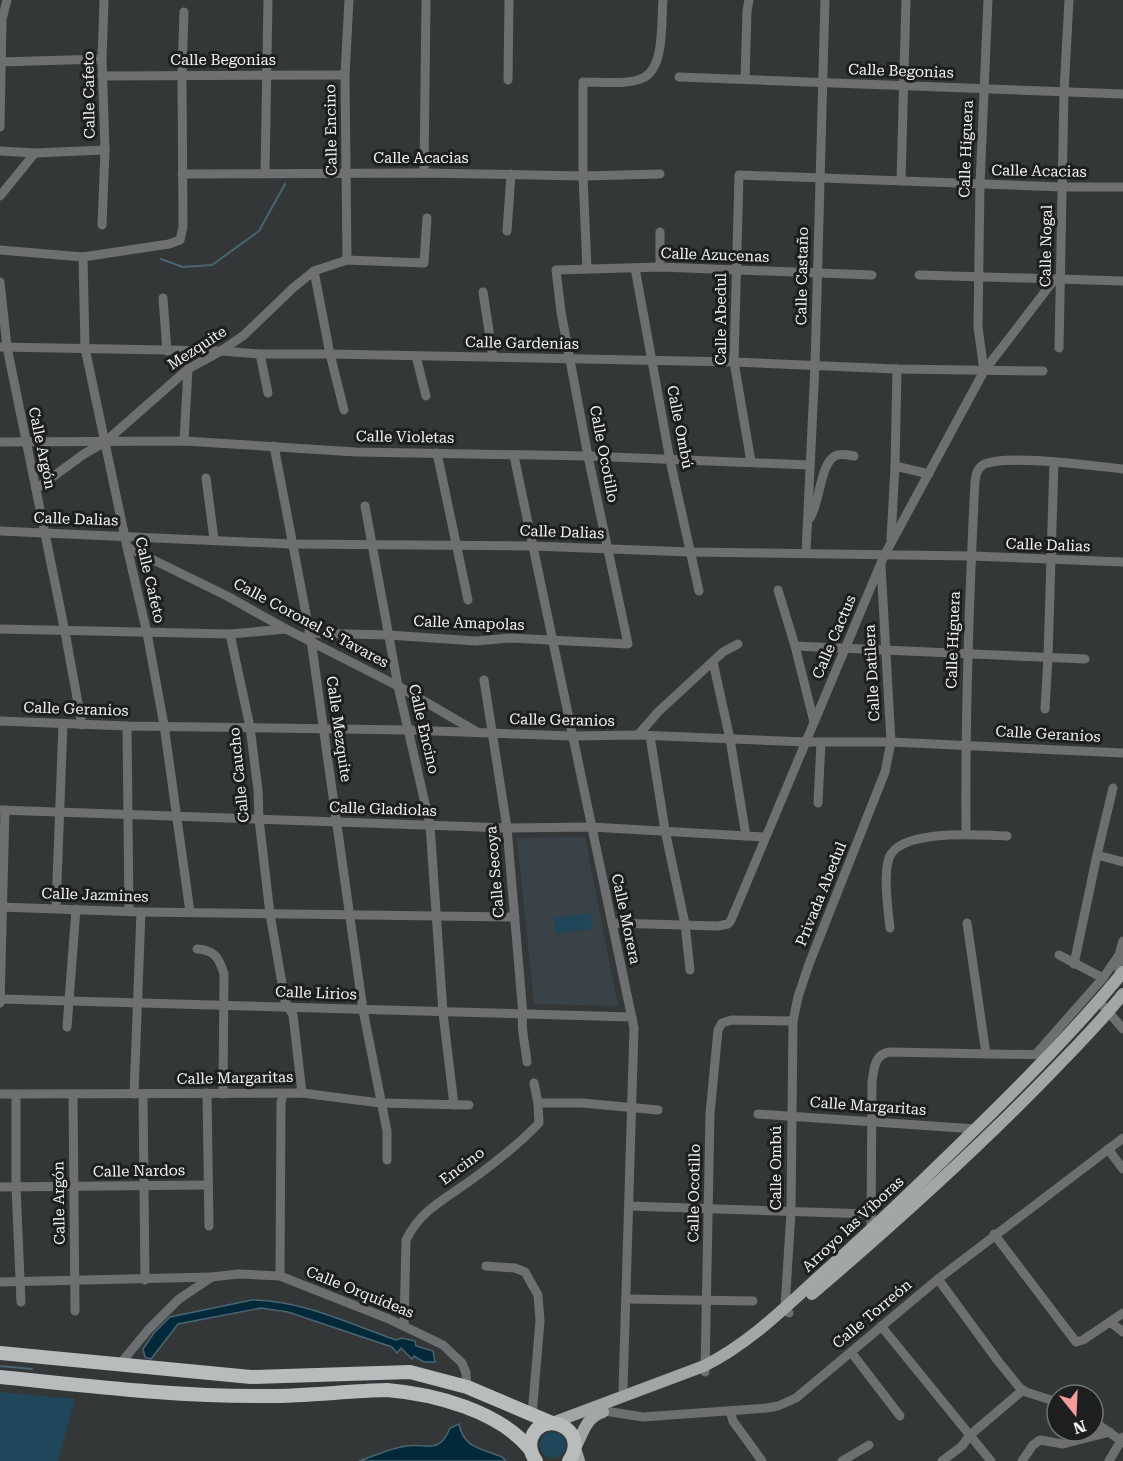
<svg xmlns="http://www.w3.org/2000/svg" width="1123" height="1461" font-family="'Roboto Serif',serif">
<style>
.built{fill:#394247}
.green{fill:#204759}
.water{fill:#022939;stroke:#496571;stroke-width:1.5}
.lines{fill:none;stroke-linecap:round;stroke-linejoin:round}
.stream{stroke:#496571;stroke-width:2}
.minor{stroke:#6e6f70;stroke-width:9}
.major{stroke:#a3a6a7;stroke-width:12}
.highway{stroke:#b8bcbd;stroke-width:14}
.labels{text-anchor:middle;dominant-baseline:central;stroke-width:6;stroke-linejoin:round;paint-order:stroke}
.street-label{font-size:15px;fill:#f0f2f3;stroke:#1d1e1f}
</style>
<rect width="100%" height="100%" fill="#343738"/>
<polygon class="built" points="585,837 618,1006 534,1004 517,838"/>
<g class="green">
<polygon points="590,913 592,929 555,934 553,918"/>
<polygon points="0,1392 75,1399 58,1461 0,1461"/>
<circle cx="553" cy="1445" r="13"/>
</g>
<g class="water">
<path d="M252,1300C301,1300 350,1324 396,1340L402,1338L415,1341L416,1346L433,1351L435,1362H424L414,1356L412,1359L401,1348L397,1353L392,1347L288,1312L261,1308L178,1324L151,1359L145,1357L143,1349L154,1333L170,1317Z"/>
<path d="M459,1424C464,1449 481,1448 502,1457L506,1461H359C374,1456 391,1448 406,1446C427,1443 439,1455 450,1428Z"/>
</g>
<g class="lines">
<g class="stream">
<polyline points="161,259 183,267 212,265 259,231 285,184"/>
<polyline points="0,1366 32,1369"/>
</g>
<g class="minor">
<polyline points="0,62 102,59"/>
<polyline points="102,76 345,75"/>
<polyline points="679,77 1123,94"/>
<polyline points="745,79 747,11 749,0"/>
<polyline points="508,80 509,0"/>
<polyline points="0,127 2,19 7,0"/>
<polyline points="0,151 35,153 105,150"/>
<polyline points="265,173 268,0"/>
<polyline points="424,173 426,0"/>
<polyline points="182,174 424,173 583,176 660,174"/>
<polyline points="901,181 906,0"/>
<polyline points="0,196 35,153"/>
<polyline points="102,225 105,150 102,59 104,0"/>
<polyline points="507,231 511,174"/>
<polyline points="660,232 660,267"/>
<polyline points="0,250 83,257 169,244 180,240 183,227 182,75 184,12"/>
<polyline points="83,257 85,348 127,547 147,633 164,725 190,912"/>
<polyline points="347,260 345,75 349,0"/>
<polyline points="635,268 670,460 699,591"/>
<path d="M587,269L583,176V82C600,82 628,85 643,78C665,68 661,21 663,0"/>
<polyline points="314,271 330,354 344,410"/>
<polyline points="919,275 1123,281"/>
<polyline points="0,282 7,347 65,632 82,725"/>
<polyline points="483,292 493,357"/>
<polyline points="163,298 167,351"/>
<polyline points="0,347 221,351 260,354 330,354 734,362 897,369 1043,371"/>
<polyline points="1059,348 1064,92 1069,0"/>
<polyline points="260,354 268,393"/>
<polyline points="416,356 426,396"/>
<polyline points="984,371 978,327 980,184 988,0"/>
<polyline points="184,441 188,369"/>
<polyline points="0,442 184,441 356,452 588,456 810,465"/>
<polyline points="274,446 311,640 363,1010 387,1131 387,1160"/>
<polyline points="437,453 468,600"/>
<polyline points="514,456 634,1028 623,1389 625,1396"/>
<polyline points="751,462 734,362 739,175 1062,187 1123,187"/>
<polyline points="895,466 929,474"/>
<polyline points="206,478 214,539"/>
<polyline points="36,489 84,454 105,442 188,369 221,351 244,335 293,288 314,271 347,260 424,263 427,218"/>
<polyline points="365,506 398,686 430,825 443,1013 454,1105"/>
<path d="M810,518C820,503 820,464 835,456C841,453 848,455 854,456"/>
<polyline points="0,531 291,544 533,546 690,552 971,556 1123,562"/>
<polyline points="891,540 895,466 897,369"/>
<polyline points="127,547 227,596 286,629 398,686 477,732"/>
<polyline points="806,553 815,365 825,0"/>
<polyline points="778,590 795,646 814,722"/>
<polyline points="0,629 230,634 286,629"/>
<polyline points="309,633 388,635 476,641 510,638 628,644 588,456 561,312 556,270 660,267 872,275"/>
<polyline points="230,634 250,727 258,790 259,819 270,914 285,1001 293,1015 302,1093"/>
<polyline points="795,646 1085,659"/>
<polyline points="713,662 730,739 746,836"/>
<path d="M484,680L507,828L523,1015C520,1028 526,1048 527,1062"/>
<polyline points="1045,709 1048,657 1054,462"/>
<polyline points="0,721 127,726 408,730 572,736 638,735 806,742 891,742 1123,753"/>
<polyline points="127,726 129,911"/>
<polyline points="638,735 658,712 723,652 738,644"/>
<polyline points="650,736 665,830 685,924 690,970"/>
<polyline points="818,803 821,742"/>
<polyline points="0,810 507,828 591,827 765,837"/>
<path d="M966,834C965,716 969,599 975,481C976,474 977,469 983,465C1003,453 1096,466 1123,469"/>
<polyline points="1097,855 1123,862"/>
<polyline points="0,907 141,912 515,917"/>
<polyline points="56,908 63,724"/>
<polyline points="612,923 718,926 728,924 731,920 884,556 984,371 1054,280"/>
<polyline points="967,923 986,1054"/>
<path d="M890,928C888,909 883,876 889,858C900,828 981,835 1007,836"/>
<path d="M197,949C215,950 219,958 224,974L223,1094"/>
<polyline points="1059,955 1103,978"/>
<polyline points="1074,964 1097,855 1113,788"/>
<polyline points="1119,977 1119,955 1123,941"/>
<polyline points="0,999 632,1017"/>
<polyline points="1099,1001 1123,1029"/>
<polyline points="0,1003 5,810"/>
<polyline points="67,1027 76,909"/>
<polyline points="1037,1053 1103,978 1119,955"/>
<polyline points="207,1093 209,1226"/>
<polyline points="0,1094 302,1093 380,1103 469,1105"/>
<polyline points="16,1094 16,1187 21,1302"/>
<polyline points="73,1094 75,1311"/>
<polyline points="134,1094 141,912"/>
<polyline points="143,1095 145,1280"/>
<polyline points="538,1103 582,1103 658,1110"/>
<polyline points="758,1114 976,1129"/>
<polyline points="1108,1149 1123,1169"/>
<polyline points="0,1187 207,1185"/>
<polyline points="629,1206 870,1214"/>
<path d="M871,1233L872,1082C874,1069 874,1055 889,1052L1051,1055"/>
<polyline points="994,1234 1076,1342 1083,1340 1123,1313"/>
<polyline points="486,1266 515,1268 525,1272 538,1295 540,1321 532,1415"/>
<polyline points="280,1276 281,1103 283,1094"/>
<polyline points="938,1279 998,1361 1020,1388 1026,1392 1057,1402"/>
<polyline points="0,1282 211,1277"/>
<polyline points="627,1299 753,1301"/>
<polyline points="789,1313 785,1307 791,1212 793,1021 798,997 809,964 885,772 891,742 881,566"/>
<polyline points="1110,1322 1123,1332"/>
<path d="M404,1325L406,1240C421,1209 447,1198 474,1178C496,1162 520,1143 539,1123L538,1103L534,1083"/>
<polyline points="881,1326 991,1461"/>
<polyline points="851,1352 900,1416"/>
<polyline points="120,1364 148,1330 179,1299 212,1277 238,1274 280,1276 389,1319 443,1345 462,1363 466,1373 467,1387"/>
<polyline points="705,1372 710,1114 718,1030 722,1023 732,1020 793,1021"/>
<polyline points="603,1404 605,1411 643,1417 767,1408 778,1406 796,1398 938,1279 1123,1138"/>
<polyline points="730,1411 733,1421 762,1461"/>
<polyline points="1093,1421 1123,1442"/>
<polyline points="842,1461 869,1445"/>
<polyline points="942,1461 962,1446 970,1435 1023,1390"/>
<polyline points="1022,1461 1033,1445 1040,1440 1063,1444 1110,1432"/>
<polyline points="1109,1461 1123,1437"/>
</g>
<g class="major">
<path d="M812,1294C888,1229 963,1162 1033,1091C1064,1059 1096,1028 1123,994"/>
<path d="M552,1423L704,1366C754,1341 791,1301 832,1265C876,1226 918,1185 961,1143C1017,1089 1073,1033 1123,972"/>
<path d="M579,1461L575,1448C583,1433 586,1417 603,1412"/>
</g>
<g class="highway">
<polyline points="0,1353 251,1377 410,1372 467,1387 552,1423"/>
<path d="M0,1377C89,1386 179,1397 268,1396C308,1396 347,1391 387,1390C435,1394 499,1411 530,1449"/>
<path d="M536,1461C531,1454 529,1447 531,1439C542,1407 591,1429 569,1461"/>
</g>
</g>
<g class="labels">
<g class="street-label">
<text x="223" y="60">Calle Begonias</text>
<text transform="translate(901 71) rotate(2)">Calle Begonias</text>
<text transform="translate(89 95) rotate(-91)">Calle Cafeto</text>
<text transform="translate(331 130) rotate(-91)">Calle Encino</text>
<text transform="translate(966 149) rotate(-88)">Calle Higuera</text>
<text x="421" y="158">Calle Acacias</text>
<text transform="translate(1039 171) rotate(1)">Calle Acacias</text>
<text transform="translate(1046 246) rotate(-89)">Calle Nogal</text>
<text transform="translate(715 255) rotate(2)">Calle Azucenas</text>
<text transform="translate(802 276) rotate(-89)">Calle Castaño</text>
<text transform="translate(721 319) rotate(-90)">Calle Abedul</text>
<text transform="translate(522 343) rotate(1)">Calle Gardenias</text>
<text transform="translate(197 348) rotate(-33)">Mezquite</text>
<text transform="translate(680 427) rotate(79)">Calle Ombú</text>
<text transform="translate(405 437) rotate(1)">Calle Violetas</text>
<text transform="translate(42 448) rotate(78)">Calle Argón</text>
<text transform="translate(604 454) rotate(79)">Calle Ocotillo</text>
<text transform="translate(76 519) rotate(2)">Calle Dalias</text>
<text transform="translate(562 532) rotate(2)">Calle Dalias</text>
<text transform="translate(1048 545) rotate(2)">Calle Dalias</text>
<text transform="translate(150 580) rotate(77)">Calle Cafeto</text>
<text transform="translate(311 623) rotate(28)">Calle Coronel S. Tavares</text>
<text transform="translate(469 623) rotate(2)">Calle Amapolas</text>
<text transform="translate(834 637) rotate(-67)">Calle Cactus</text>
<text transform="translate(953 640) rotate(-88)">Calle Higuera</text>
<text transform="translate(872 673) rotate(-93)">Calle Datilera</text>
<text transform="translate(76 709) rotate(2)">Calle Geranios</text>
<text transform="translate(562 720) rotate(1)">Calle Geranios</text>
<text transform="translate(339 729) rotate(82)">Calle Mezquite</text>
<text transform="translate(424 729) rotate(77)">Calle Encino</text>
<text transform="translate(1048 734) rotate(3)">Calle Geranios</text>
<text transform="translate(239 775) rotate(-96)">Calle Caucho</text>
<text transform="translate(383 809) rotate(2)">Calle Gladiolas</text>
<text transform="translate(495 872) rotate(-95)">Calle Secoya</text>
<text transform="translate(821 894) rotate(-68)">Privada Abedul</text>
<text transform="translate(95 895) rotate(2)">Calle Jazmines</text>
<text transform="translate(626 919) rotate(78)">Calle Morera</text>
<text transform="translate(316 993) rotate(2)">Calle Lirios</text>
<text transform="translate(235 1078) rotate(-1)">Calle Margaritas</text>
<text transform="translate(868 1106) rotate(4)">Calle Margaritas</text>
<text transform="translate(462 1166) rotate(-37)">Encino</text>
<text transform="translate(776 1168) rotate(-90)">Calle Ombú</text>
<text transform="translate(139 1171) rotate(-1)">Calle Nardos</text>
<text transform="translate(694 1193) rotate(-89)">Calle Ocotillo</text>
<text transform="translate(59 1203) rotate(-91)">Calle Argón</text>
<text transform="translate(853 1224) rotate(-43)">Arroyo las Víboras</text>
<text transform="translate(360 1292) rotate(22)">Calle Orquídeas</text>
<text transform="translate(872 1314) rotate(-40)">Calle Torreón</text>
</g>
</g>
<g transform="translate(1075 1413) rotate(162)"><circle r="28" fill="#1d1e1f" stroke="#717374" stroke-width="1.5"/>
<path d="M0-4.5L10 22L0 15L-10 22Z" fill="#f59b9b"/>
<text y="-9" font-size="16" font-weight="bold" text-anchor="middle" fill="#f0f2f3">N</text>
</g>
</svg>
